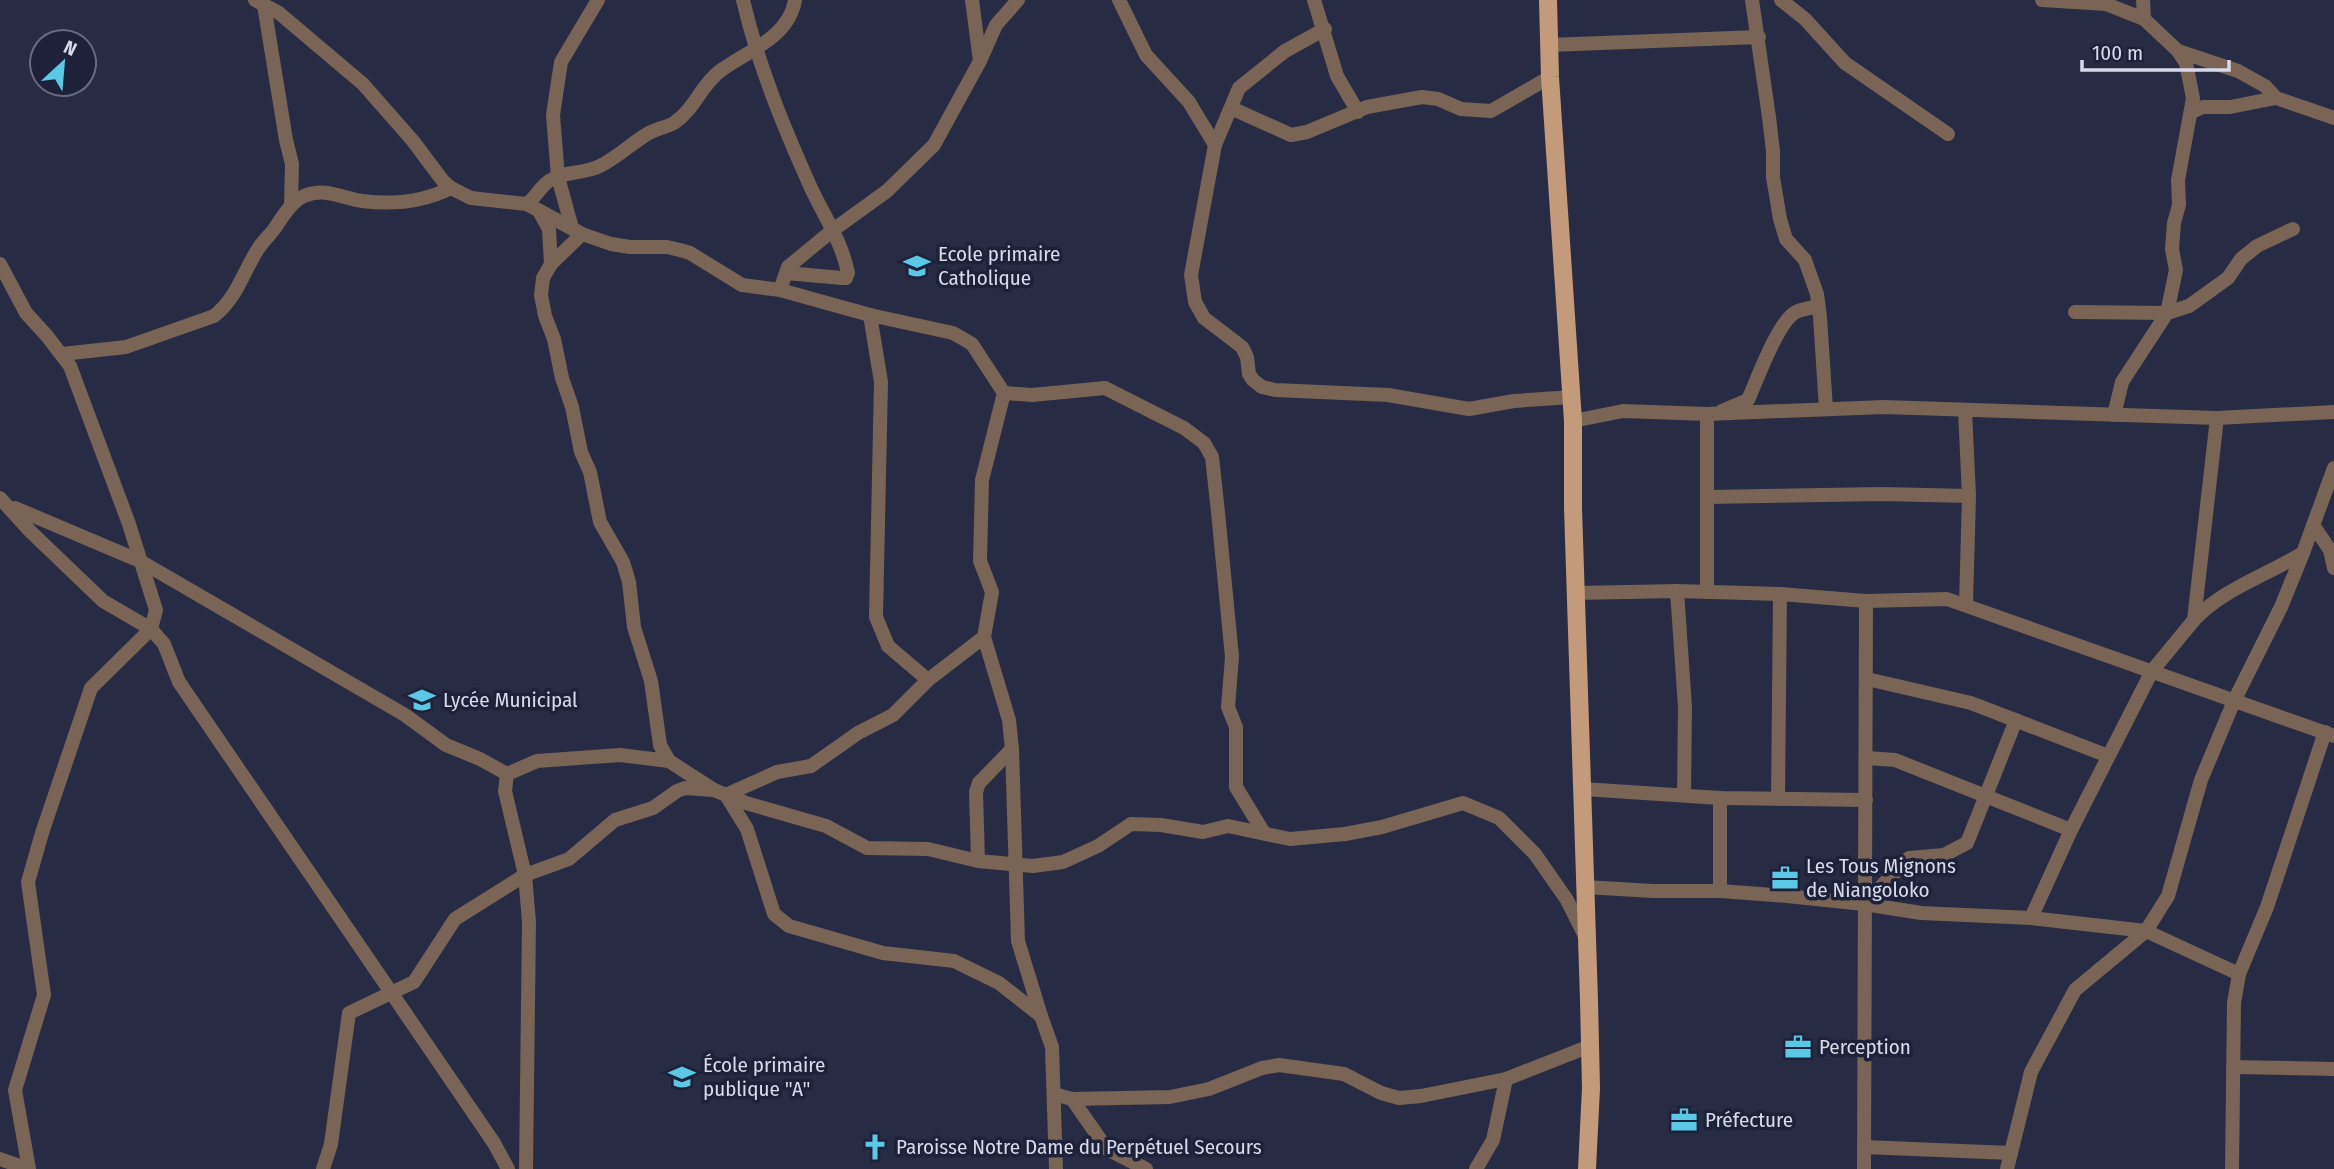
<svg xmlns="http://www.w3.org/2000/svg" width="2334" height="1169" font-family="'Fira Sans Condensed',sans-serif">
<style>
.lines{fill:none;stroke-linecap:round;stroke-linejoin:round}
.minor{stroke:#796455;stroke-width:14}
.major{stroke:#c39a7a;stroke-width:18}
.labels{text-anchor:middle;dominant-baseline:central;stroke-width:7;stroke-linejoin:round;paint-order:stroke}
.poi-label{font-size:21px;fill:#d7daea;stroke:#1e213a;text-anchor:start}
</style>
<rect width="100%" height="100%" fill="#282b44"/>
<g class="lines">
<g class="minor">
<polyline points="255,0 279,13 363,84 413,141 443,181 451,188 471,198 527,204 582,234 611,244 630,247 667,247 680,250 690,253 742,285 780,290 870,315 953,333 972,344 1004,393 982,480 980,561 992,592 984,637 1009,720 1012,749 1018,941 1041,1016"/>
<path d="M743,0C758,65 784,128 811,188C824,216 842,242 848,273L846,278H842L786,273"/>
<polyline points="972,0 980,61"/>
<polyline points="1119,0 1146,55 1189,102 1215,145"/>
<polyline points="1314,0 1337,76 1358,112"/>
<polyline points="1752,0 1769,117 1773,151 1773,177 1780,219 1786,239 1805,260 1817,294 1820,317 1826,409"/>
<polyline points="1781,0 1805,19 1845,63 1948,134"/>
<polyline points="2042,0 2106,4 2144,19 2178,51 2186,63 2193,98 2178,180 2179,205 2174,223 2172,249 2176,270 2167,313 2122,382 2114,415"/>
<polyline points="2143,0 2144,19"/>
<polyline points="264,5 286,140 292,164 291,206"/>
<polyline points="1325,29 1285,51 1239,88 1215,145 1191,275 1195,302 1204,318 1242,347 1247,357 1249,374 1253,380 1262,387 1275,390 1388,395 1469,409 1514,401 1572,397"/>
<polyline points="1549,45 1759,37"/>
<polyline points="2178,51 2238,71 2265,86 2276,98 2334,118"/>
<polyline points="1231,108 1291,135 1307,132 1367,107 1422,97 1438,99 1461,109 1491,111 1550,77"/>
<polyline points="2192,112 2203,107 2230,107 2276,98"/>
<path d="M527,204C536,197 540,187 549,181C563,171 584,174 600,166C616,158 630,145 644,136C654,129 665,128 674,123C694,110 701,85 720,71C747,51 789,38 795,0"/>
<polyline points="539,211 549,229 551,264"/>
<polyline points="572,228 558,177 553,115 561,62 598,0"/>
<polyline points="582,234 551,264 543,278 541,295 545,316 554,339 562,378 572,407 581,452 590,472 600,522 623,562 629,582 634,627 651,681 660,745 669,761"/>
<polyline points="0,264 26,313 47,336 70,366 129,524 156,610 151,629 91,688 42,833 28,882 44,995 15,1090 29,1169"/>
<polyline points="780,290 788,267 833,230 887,191 934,145 980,61 996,25 1018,0"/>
<polyline points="2075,312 2167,313 2189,306 2228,278 2241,259 2257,246 2293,229"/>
<polyline points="870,315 881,382 876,617 888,646 928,680"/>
<path d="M62,354L126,347L214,316C237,298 243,272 258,249C263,241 270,235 275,228C283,216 291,202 304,196C325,187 342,198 362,201C393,205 423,202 451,188"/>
<polyline points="1004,393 1032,395 1105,388 1184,428 1204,443 1212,457 1218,512 1232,657 1228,707 1236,727 1236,787 1264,833"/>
<path d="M1722,411L1748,400C1757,380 1778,321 1796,312C1802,309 1811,308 1818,306"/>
<polyline points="1965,411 1969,496 1966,604"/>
<polyline points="1707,414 1707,592"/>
<polyline points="1573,421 1623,411 1707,414 1884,407 2217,418 2334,412"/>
<polyline points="1707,497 1882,494 1969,496"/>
<polyline points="0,498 31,532 103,601 151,629 164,644 179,682 494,1143 508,1169"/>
<polyline points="15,508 140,561 405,715 446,745 480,759 507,774"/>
<polyline points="2313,525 2330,550 2334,568"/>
<polyline points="1677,591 1685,707 1684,795"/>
<polyline points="1576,593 1677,591 1780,594 1866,601 1947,599 2334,736"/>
<path d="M2194,620C2223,589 2267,575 2303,553"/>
<polyline points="984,637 928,680 893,715 858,733 811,766 777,772 726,795 747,829 774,914 789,926 883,953 954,961 999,983 1041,1016 1052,1047 1056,1169"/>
<polyline points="1867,679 1971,703 2108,756"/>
<polyline points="1867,758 1895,760 2071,830"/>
<polyline points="1583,789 1720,798 1866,800"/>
<polyline points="1720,798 1720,891"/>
<polyline points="1778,799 1780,594"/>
<polyline points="978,861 976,792 979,783 1012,749"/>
<polyline points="1585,887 1653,891 1720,891 1787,896 1864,904 1921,913 2031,918 2146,931 2239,974"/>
<polyline points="1864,904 1909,858 1944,855 1967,843 2016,720"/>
<polyline points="2031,918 2071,830 2152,671 2194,620 2217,418"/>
<polyline points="2233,1067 2334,1069"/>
<polyline points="1054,1094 1072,1099 1170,1097 1209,1089 1262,1068 1279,1065 1344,1074 1381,1093 1399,1098 1421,1096 1506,1079 1590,1046"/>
<polyline points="1072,1099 1107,1149 1146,1169"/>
<polyline points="1864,1147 2011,1153"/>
<polyline points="0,1159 29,1169"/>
<polyline points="323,1169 331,1144 349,1013 414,982 455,919 525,875 569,859 615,820 653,808 677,791 685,788 713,790"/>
<polyline points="526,1169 529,922 525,875 505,791 507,774 537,761 620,755 669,761 714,790 746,803 826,826 867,848 928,849 978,861 1033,866 1063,862 1098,846 1131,824 1161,825 1203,832 1228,826 1290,839 1345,834 1382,827 1463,803 1499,818 1535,854 1567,900 1586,938"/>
<polyline points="1476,1169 1493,1140 1506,1079"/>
<polyline points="1864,1169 1866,601"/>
<polyline points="2007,1169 2031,1072 2075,990 2146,931 2168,896 2201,780 2234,701 2281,607 2303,553 2334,468"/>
<polyline points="2232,1169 2234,1003 2239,974 2267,907 2325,732"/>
</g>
<polyline class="major" points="1548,0 1550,77 1573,421 1573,508 1589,1000 1591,1088 1587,1169"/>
</g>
<defs>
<g id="school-bare" transform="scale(2.1)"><path d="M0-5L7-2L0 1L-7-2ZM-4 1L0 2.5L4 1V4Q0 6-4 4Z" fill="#5bc8e6" stroke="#1e213a" stroke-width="2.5" paint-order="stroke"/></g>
<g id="office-bare" transform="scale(2.1)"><path d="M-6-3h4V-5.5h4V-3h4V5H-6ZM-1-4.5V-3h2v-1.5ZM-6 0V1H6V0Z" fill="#5bc8e6" stroke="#1e213a" stroke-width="2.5" paint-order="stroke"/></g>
<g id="church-bare" transform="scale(2.1)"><path d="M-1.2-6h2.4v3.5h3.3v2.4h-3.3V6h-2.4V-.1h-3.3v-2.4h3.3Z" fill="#5bc8e6" stroke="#1e213a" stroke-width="2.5" paint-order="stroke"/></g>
</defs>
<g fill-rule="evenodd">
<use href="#school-bare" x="917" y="266"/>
<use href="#school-bare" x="422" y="700"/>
<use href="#office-bare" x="1785" y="878"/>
<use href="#office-bare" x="1798" y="1047"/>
<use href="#school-bare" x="682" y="1077"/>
<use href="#office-bare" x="1684" y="1120"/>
<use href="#church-bare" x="875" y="1147"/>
</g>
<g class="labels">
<g class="poi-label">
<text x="938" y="254">Ecole primaire<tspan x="938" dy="24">Catholique</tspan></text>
<text x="443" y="700">Lycée Municipal</text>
<text x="1806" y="866">Les Tous Mignons<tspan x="1806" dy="24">de Niangoloko</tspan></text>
<text x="1819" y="1047">Perception</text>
<text x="703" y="1065">École primaire<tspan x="703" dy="24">publique "A"</tspan></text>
<text x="1705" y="1120">Préfecture</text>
<text x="896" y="1147">Paroisse Notre Dame du Perpétuel Secours</text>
</g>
</g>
<g transform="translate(63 63) rotate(26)"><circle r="33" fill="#1e213a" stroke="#686b80" stroke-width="2"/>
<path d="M0-5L12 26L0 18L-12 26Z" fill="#5bc8e6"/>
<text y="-10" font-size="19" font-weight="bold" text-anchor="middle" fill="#d7daea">N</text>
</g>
<path d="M2082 60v10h147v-10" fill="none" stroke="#d7daea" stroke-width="3.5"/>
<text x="2092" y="60" font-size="21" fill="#d7daea" stroke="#1e213a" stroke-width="5" paint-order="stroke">100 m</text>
</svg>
